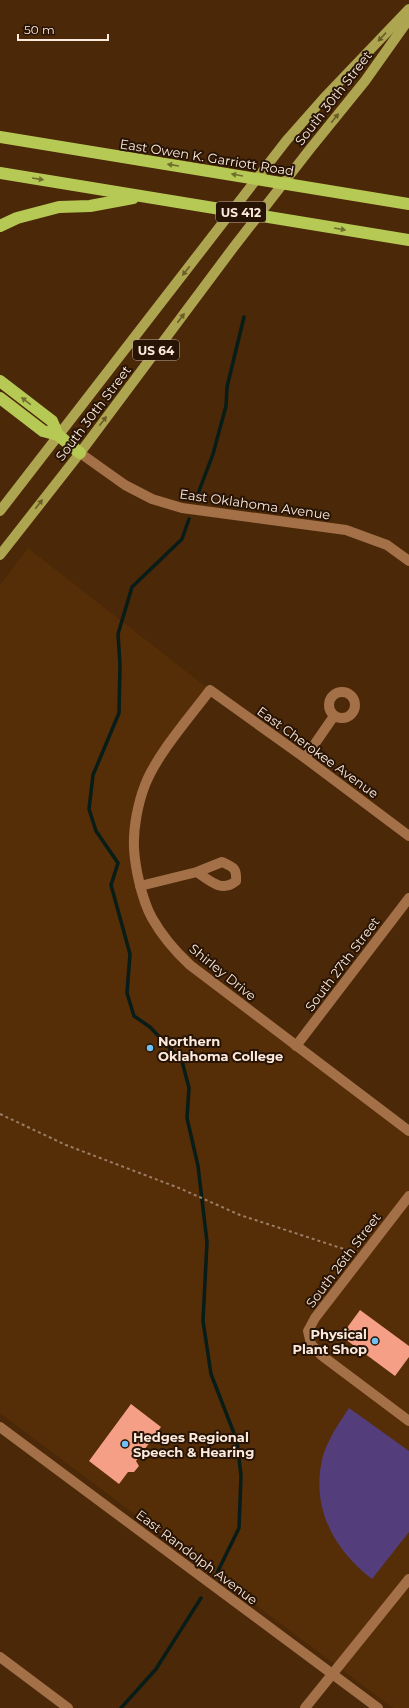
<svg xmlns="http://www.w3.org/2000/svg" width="409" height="1708" font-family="Montserrat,sans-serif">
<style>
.built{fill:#552d07}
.green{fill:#533e7b}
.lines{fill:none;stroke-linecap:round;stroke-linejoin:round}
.stream{stroke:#081c18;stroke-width:3.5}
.building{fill:#f5a086}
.path{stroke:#9a7e67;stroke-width:2;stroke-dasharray:3 3;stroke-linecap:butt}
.street{stroke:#a37048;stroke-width:10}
.secondary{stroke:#a37048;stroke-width:10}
.primary{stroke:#aea550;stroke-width:10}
.highway{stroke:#b6c955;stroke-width:12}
.oneway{fill:#6b5c2a}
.oneway2{fill:#6f6e2d}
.poi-dot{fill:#70c1f4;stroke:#281405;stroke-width:1.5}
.labels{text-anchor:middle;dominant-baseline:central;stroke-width:4;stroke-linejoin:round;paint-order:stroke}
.shield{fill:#281405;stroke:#bcaa9d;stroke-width:1}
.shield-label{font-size:12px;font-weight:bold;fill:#fceade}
.street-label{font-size:13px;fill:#fceade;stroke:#281405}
.poi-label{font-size:13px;font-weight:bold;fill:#fceade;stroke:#281405;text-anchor:start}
</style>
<rect width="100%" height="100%" fill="#4b2808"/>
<polygon class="built" points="28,548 210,690 158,760 137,819 140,886 169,945 409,1131 409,1708 393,1708 0,1413 0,585"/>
<path class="green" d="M349,1408L409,1451V1532L372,1579C333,1549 310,1506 323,1456C328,1439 339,1423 349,1408Z"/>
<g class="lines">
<g class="stream">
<polyline points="196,499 213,454 226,406 227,387 244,317"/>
<polyline points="189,519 182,539 132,587 118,634 120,664 119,713 93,775 89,809 96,831 118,863 111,885 130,954 127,993 134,1016 150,1027 182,1061 189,1088 187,1118 198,1166 207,1242 203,1321 211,1374 237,1441 241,1476 239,1528 217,1573"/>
<polyline points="121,1708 156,1669 201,1598"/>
</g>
</g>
<g class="building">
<polygon points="360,1310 409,1346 409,1357 395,1376 341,1336"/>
<polygon points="131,1404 161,1427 136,1461 139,1466 134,1472 128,1472 119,1484 89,1461"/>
</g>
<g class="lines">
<polyline class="path" points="0,1114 66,1145 179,1188 240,1215 353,1252"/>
<g class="street">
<circle cx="342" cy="705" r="13"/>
<polyline points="305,758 334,716"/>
<path d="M409,836L305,758L210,690C190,717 157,754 145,785C138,803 133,828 134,848C135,868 142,900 152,918C162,936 175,951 190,965L409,1131"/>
<path d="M140,886L197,872C210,881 222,893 236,881C237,868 233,867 222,862L197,872"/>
<polyline points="296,1046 409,898"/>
<polyline points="409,1196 315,1318 308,1331 311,1344 321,1355 409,1421"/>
<polyline points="0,1427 378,1708"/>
<polyline points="0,1657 68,1708"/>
<polyline points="305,1708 409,1579"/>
</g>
<polyline class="secondary" points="80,453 125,485 152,499 182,508 346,530 387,545 409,561"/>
<g class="primary">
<polyline points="0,511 286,141 324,98 409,9"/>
<polyline points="0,555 80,453 233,248 310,149 365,81 409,19"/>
</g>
<g class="highway">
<polyline points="0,137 409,204"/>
<polyline points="0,173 409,240"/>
<polyline points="0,226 17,218 59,207 90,206 133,198"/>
<polyline points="0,381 52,421 58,435"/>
<polyline points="0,398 43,431 58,435 80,453"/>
</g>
</g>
<defs><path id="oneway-solid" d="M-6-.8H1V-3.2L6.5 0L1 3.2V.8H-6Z"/></defs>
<g class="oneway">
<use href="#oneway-solid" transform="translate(382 37) rotate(133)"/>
<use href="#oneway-solid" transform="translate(335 118) rotate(-51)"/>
<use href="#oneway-solid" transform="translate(186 271) rotate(128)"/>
<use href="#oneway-solid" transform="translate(181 318) rotate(-53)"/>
<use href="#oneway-solid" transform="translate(103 421) rotate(-53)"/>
<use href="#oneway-solid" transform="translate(39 504) rotate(-52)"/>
</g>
<g class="oneway2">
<use href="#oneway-solid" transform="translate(173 165) rotate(-171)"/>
<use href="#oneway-solid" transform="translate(237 175) rotate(-170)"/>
<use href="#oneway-solid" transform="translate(38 179) rotate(9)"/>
<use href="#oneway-solid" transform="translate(340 229) rotate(10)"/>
<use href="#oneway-solid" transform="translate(26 401) rotate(-143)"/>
</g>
<g class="poi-dot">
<circle cx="150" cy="1048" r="4"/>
<circle cx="375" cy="1341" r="4"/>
<circle cx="125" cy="1444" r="4"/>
</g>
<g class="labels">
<g class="shield">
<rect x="216" y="202" width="50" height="20" rx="3"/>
<rect x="133" y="340" width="46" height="20" rx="3"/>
</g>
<g class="shield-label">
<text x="241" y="212">US 412</text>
<text x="156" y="350">US 64</text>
</g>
<g class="street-label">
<text transform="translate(333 98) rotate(-52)">South 30th Street</text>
<text transform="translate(207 157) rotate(9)">East Owen K. Garriott Road</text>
<text transform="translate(93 413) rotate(-53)">South 30th Street</text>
<text transform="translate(255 504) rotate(8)">East Oklahoma Avenue</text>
<text transform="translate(318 752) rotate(36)">East Cherokee Avenue</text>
<text transform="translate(342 964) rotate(-53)">South 27th Street</text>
<text transform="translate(223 972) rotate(39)">Shirley Drive</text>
<text transform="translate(343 1260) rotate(-53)">South 26th Street</text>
<text transform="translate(197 1557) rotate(37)">East Randolph Avenue</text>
</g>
<g class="poi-label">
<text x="158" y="1041">Northern<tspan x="158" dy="15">Oklahoma College</tspan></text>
<text x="367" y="1334" text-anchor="end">Physical<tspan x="367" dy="15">Plant Shop</tspan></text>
<text x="133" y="1437">Hedges Regional<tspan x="133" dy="15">Speech &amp; Hearing</tspan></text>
</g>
</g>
<path d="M18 34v6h90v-6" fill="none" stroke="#fceade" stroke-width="2"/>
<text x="24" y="34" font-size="12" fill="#fceade" stroke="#281405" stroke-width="3" paint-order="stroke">50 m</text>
</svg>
